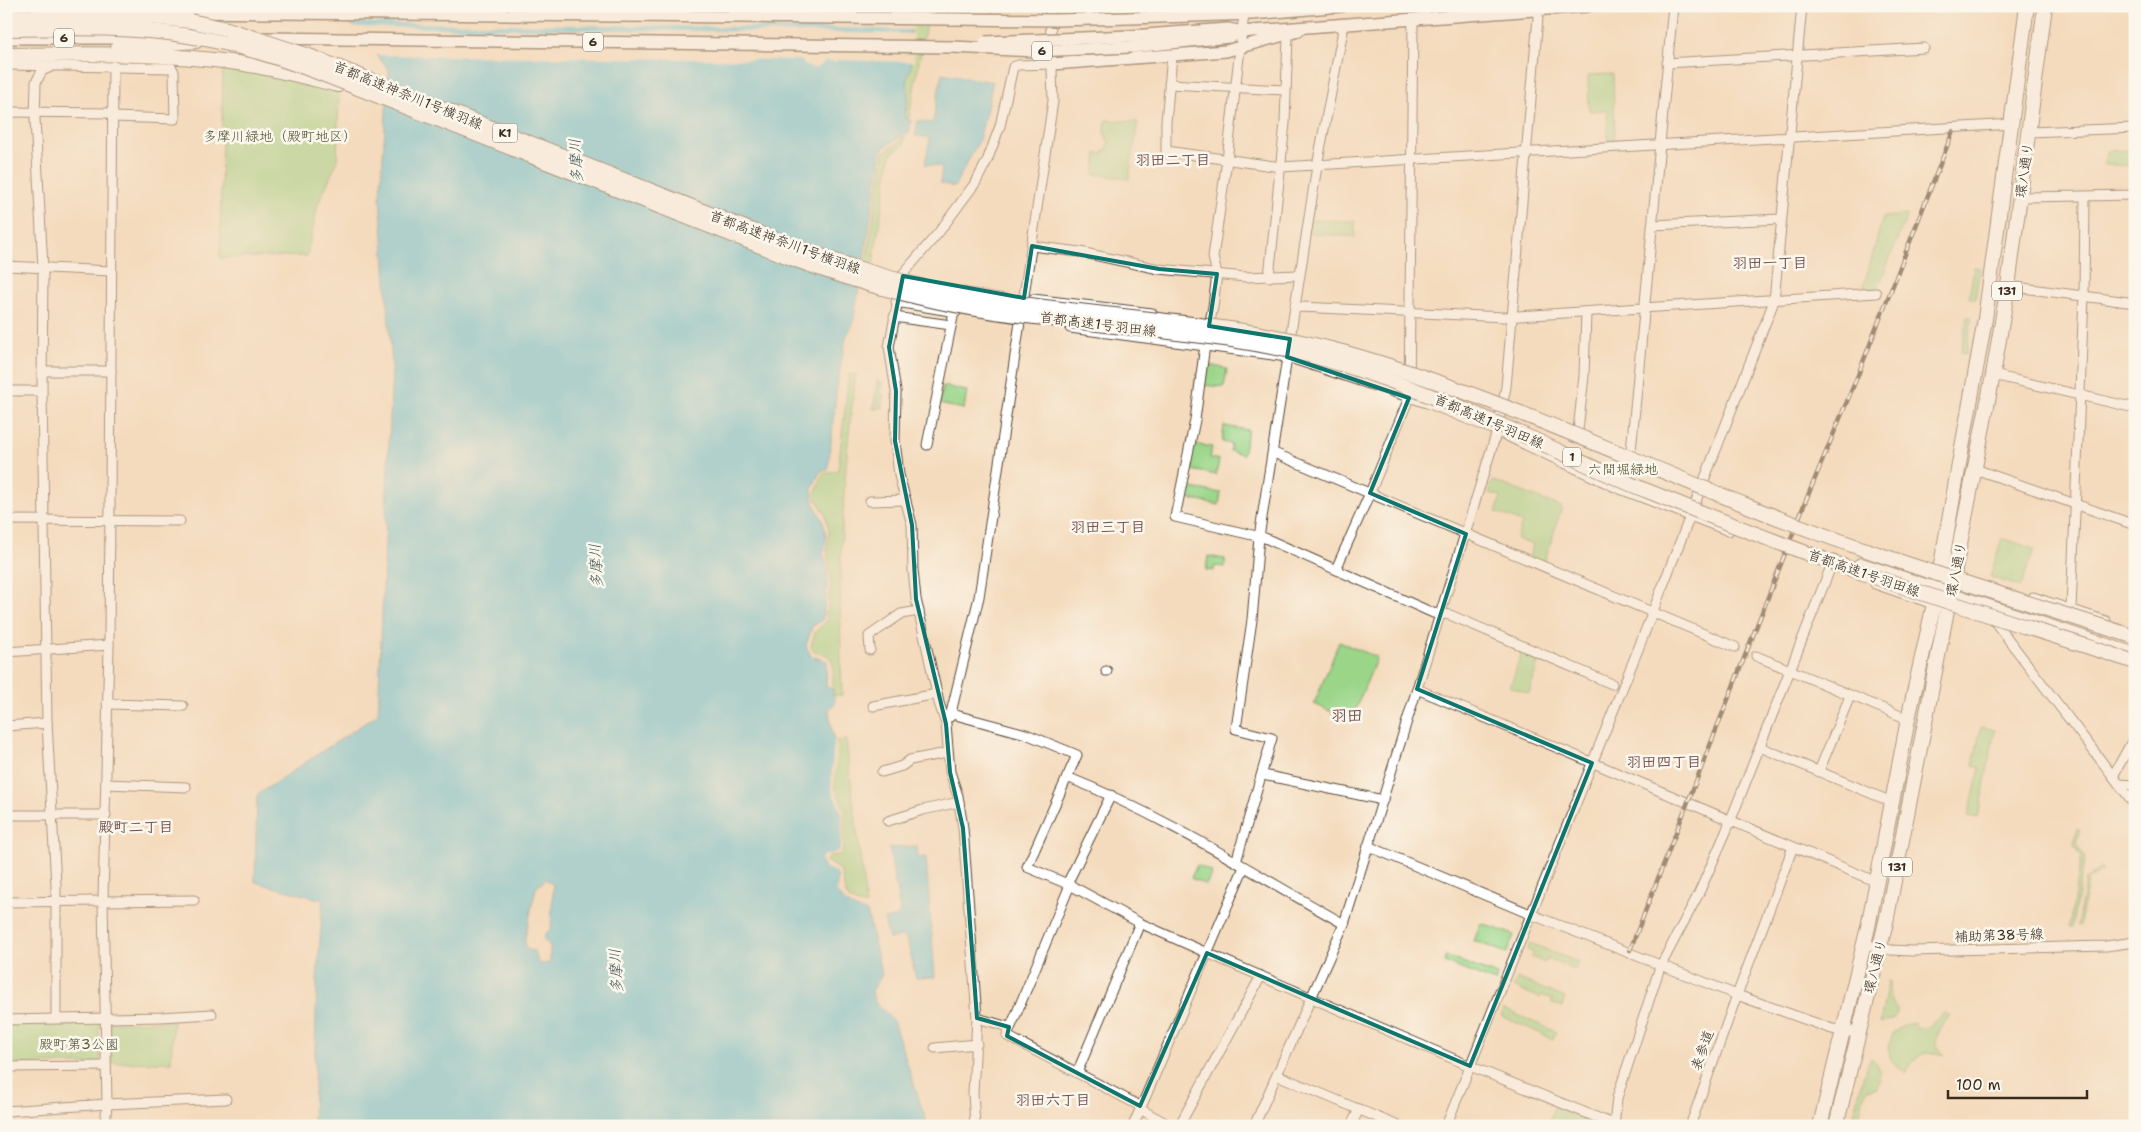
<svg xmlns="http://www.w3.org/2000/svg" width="2141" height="1132" font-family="'Shantell Sans','Klee One',sans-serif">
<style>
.green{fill:#9ad588;stroke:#6a8053}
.forest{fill:#7bb674;stroke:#5b7049}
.water{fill:#5fc4dc;stroke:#4d777d;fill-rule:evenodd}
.pier{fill:#f4dbbd}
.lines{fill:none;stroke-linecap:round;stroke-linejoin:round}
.minor-casing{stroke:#574536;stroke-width:11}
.major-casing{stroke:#574536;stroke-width:14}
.highway-casing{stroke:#574536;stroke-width:16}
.minor{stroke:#fff;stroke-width:9}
.major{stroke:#fff;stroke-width:11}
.highway{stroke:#fff;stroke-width:14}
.rail-casing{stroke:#3b2a1e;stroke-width:4.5}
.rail{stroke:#fbf7ec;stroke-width:2.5;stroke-dasharray:8;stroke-linecap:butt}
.major-bridge-casing{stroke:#574536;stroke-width:14;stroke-linecap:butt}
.highway-bridge-casing{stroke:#574536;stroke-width:16;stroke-linecap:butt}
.major-bridge{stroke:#fff;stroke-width:11}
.highway-bridge{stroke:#fff;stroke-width:14}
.marked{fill:none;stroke:#0f766e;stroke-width:4;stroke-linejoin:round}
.labels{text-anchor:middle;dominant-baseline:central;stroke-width:5;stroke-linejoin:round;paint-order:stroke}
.shield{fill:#fbf7ec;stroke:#75685c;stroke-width:1}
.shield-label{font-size:12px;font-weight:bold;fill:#3b2a1e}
.street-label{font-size:14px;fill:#3b2a1e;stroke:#fbf7ec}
.park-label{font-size:14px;fill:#535538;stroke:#fbf7ec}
.neighbourhood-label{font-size:15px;font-weight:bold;fill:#735052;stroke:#fbf7ec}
.water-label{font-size:15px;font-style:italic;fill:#465857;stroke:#fbf7ec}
.quarter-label{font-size:16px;font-weight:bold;fill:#735052;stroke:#fbf7ec}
</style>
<rect width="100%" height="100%" fill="#fbf7ec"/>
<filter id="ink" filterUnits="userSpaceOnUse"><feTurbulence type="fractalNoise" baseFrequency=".02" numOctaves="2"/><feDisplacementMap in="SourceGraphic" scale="10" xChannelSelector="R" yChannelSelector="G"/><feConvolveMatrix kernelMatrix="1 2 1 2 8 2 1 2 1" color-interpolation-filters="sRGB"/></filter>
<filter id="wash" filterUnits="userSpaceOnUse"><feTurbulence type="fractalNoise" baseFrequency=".0096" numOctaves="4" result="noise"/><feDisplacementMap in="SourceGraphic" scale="20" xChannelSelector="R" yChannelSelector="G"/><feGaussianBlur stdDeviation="1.12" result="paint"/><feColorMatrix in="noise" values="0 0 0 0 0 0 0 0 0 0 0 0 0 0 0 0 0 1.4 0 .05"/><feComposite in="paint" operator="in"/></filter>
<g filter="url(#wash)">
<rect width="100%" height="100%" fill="#f4dbbd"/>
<g class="green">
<polygon points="910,6 929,6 909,118 905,117 908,99 907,78 911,66"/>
<polygon points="223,61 339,91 337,162 318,204 307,256 220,258"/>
<polygon points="1613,74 1615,139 1608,140 1607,110 1589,111 1588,75"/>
<polygon points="1106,120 1138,122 1129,179 1094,174 1097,153 1103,154 1104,149 1107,150 1109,140 1106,139 1106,134 1104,134"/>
<polygon points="902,136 905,136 904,144 893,152 890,158 871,276 864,275 884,152 901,140"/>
<polygon points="2135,150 2135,166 2105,165 2106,151"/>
<polygon points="1907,215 1878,288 1863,289 1883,217"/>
<polygon points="1311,220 1355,221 1355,237 1310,233"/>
<polygon points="1974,267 1980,268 1975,299 1969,298"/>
<polygon points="1967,317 1972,317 1966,354 1961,353"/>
<polygon points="1205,364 1227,369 1224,387 1202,385"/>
<path d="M849,374L856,375C841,481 838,588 842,695H834C830,684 838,664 828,656C825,654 818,653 814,651L811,647L815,632L826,622L831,581L827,550L829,532L825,513L816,499L815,494L823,474L838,470Z"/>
<polygon points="943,386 967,391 964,409 939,404"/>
<polygon points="1224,426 1248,430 1243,454 1230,451 1231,444 1222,442"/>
<polygon points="1193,444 1212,447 1210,458 1219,460 1216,475 1187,469"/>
<polygon points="1494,481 1562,507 1544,563 1529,557 1533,545 1517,539 1522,522 1496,512 1501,496 1489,493 1492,482"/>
<polygon points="1185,487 1221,493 1219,505 1183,498"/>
<polygon points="2002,538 2034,549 2021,587 1990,577"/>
<polygon points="1208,556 1225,559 1225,567 1215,566 1214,571 1206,570"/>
<polygon points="1339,642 1377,657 1351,720 1314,704"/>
<polygon points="1523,649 1540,656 1529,693 1510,687"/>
<polygon points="1923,678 1926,678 1877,923 1875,923"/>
<polygon points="1981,727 1995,730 1978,818 1968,816 1980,768 1973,765"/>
<path d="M846,740L866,905C841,904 846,886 840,870L826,861L829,856L839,855L843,851L844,811L834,787L836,741Z"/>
<polygon points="2077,828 2080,830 2076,843 2085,857 2072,927 2069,927 2082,856 2073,844"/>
<polygon points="1197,865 1212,872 1206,885 1191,878"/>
<polygon points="2100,868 2103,871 2088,880 2080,925 2077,926 2086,879"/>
<polygon points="1481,923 1514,935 1507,953 1474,941"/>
<polygon points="1530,943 1578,962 1575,970 1547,958 1545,963 1531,957 1533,952 1527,950"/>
<polygon points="1446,956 1497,975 1495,982 1444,962"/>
<polygon points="1517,978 1565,998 1562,1007 1551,1002 1552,999 1541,995 1540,998 1513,987"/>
<path d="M1888,981H1890C1888,994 1890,1002 1898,1011L1893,1019L1880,1023Z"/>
<polygon points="1504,1009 1556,1032 1553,1039 1501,1016"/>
<path d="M1945,1012L1950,1016C1940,1025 1937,1031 1936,1044L1944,1055C1924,1049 1915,1055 1906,1073C1901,1069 1894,1065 1891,1059C1887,1049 1890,1035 1898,1028C1902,1025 1909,1024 1914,1023L1916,1028L1928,1027Z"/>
<polygon points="173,1021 171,1062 112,1063 110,1022"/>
<polygon points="99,1022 100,1064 6,1064 6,1025"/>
<path d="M1871,1058C1882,1066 1881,1076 1877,1088L1867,1089L1864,1094L1857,1126H1851L1864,1073Z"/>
<polygon points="1554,1107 1594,1123 1594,1126 1547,1126"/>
</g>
<polygon class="forest" points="877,380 882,383 881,394 884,395 883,408 878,408 878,410 873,409"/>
<g class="water">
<path d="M336,6H910L911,66L907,78L908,99L904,118L911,121L909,134L902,133L900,137L882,149L853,324L846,337L837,386L828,470L821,471L812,488C813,494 813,503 816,508C825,523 829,536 823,553C832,574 825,597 823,619L812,627L806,646L811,656L827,661L826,687L831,688L835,698L834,706L830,707L829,712L835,747L831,784L842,814L841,846L840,851L822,856L824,867C827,868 833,869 835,872C840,876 837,882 837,887C838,902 855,909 867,912L882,975L872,991L873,996L875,1002L893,1021L928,1126H313L317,979L323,900L255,882L257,795L378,714L392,366L380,197L389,70ZM546,879L553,885L551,929L545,934L544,940L550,946V963L539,964L534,951L526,949L525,938L536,888Z"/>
<polygon points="942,73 993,82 979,141 954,187 940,183 942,167 925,164 930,138 915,136 918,121 931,123 933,121"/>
<polygon points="917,846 918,858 926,857 935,977 916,978 907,940 901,936 889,939 884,920 897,917 900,911 889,848"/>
</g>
<g class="pier">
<polygon points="333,6 912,6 913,30 846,28 345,22"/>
<polygon points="350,27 913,34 914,62 837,60 837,62 825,61 819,67 812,68 805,65 801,60 373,55"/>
<polygon points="834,741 836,741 837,748 834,787 844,810 843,847 841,853 828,855 824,857 823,860 825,865 837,870 840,876 840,891 842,895 850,902 866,910 867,912 855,908 844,901 837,892 838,876 835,872 824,867 821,860 822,856 839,851 841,846 842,814 833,793 831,784"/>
</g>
</g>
<g filter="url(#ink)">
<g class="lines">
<g class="minor-casing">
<g id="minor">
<polyline points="117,6 122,11 122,21"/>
<polyline points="1244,14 1227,160 1213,257 1217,274 1213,307 1205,345 1195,420 1175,517 1265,538 1433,613 1450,615 1612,684"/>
<polyline points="1172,55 1166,122 1166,151 1281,167 2013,124"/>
<polyline points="1667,63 1924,48"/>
<polyline points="6,65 172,68 174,72 175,119 112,117"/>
<polyline points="53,66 42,71 36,82 35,119 43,268 42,391 47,723 56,885 56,1018"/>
<polyline points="1169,84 1285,90"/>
<polyline points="6,112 113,113"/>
<polyline points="2029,132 2135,128"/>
<polyline points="2020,197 2135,195"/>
<polyline points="1652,225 1781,219"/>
<polyline points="1032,246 1080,252 1159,269 1246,277 1299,275"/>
<polyline points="6,266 111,271"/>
<polyline points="1269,277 1285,123 1288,35"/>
<polyline points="2008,286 2135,303"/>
<polyline points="1033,299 1152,313"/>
<polyline points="896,302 956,312"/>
<polyline points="1295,308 1301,307 1503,317 1876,293"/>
<polyline points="894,317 951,325"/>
<polyline points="1070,328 1287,357 1427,403 1492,429 1615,487 1729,531"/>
<polyline points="42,371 111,371"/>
<polyline points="1993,375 2135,408"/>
<polyline points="6,391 42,391"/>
<polyline points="1578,430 1584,376 1586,312"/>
<polyline points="927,445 954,312"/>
<polyline points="1631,451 1673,6"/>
<polyline points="1274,453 1735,647"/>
<polyline points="1975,469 2135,525"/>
<polyline points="870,501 906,500"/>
<polyline points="6,520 180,521"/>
<polyline points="1336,569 1370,493 1409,398 1413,20"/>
<polyline points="1875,584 1939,606"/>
<polyline points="2033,597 2106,621"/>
<polyline points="2071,609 2084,296 2085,197"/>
<polyline points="1995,622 2135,805"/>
<polyline points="870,650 869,636 901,614 919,611"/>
<polyline points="6,652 109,645"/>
<polyline points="1756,656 1908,719"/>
<polyline points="1106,671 1107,671"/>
<polyline points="1417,689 1877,882"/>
<polyline points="107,704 183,706"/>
<polyline points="873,706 937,694"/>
<polyline points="952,714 1026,734 1077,755 1027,867 1070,885 1140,923 1207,953 1470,1066 1618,1126"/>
<polyline points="950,717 979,597 1053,101 1050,6"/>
<polyline points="6,726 47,723"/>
<polyline points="1760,747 1892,802"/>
<polyline points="1819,771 1850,696"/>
<polyline points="882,772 902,766 910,760 947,753"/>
<polyline points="1263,775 1383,800"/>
<polyline points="2113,776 2135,736"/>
<path d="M1067,777C1165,816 1253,873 1344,924"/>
<polyline points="106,784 186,787"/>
<polyline points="2119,784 2135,785"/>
<polyline points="6,815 106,815"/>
<polyline points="888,821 923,810 959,802"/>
<polyline points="1368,846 1530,914 1737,995 1832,1029 1850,1032 1855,1030 1860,1024"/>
<polyline points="1236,862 1272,738 1236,729 1252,620 1259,537 1317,166 1344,25"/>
<polyline points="1067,884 1111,795"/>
<polyline points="1070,885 1007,1036 1140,1106"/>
<polyline points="6,902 194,900"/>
<polyline points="1864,944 1891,950 1912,951 2106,946 2135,942"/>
<polyline points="977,1018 1009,1027"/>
<polyline points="6,1020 161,1017 212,1014"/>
<polyline points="935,1048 977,1044"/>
<polyline points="6,1067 106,1066"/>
<polyline points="1077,1073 1140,923"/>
<polyline points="1277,1075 1398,1126"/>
<polyline points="6,1084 7,1067"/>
<polyline points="1140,1109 1171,1126"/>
<polyline points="6,1111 107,1104 226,1099"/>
<polyline points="105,1126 107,1104 103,901 109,645 113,66"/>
<polyline points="975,1126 973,1093 977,1018 963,828 958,796 950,772 946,724 939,703 916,599 913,570 912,525 899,475 895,441 896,391 889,347 903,274 939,232 976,182 987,161 1000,126 1013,67 1018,65 1053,64"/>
<polyline points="1133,1126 1244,867"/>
<polyline points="1179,1126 1261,976"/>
<polyline points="1254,1126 1344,924 1497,431 1506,387 1539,6"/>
<polyline points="1351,1126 1359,1109"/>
<polyline points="1446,1126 1639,647 1774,301 1802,6"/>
<polyline points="1614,1126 1617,1098 1660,967 1698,895 1726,832 1830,569"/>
<polyline points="1690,1126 1737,995 1793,847"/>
</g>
</g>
<g class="major-casing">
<g id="major">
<polyline points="177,12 953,19"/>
<polyline points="1129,18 1252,14 1342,6"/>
<polyline points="1131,36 1228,29 1242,32 1253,31 1588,6"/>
<polyline points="6,38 153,38"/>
<polyline points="264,38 953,47"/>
<polyline points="1131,47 1229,37 1242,32"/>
<polyline points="1053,64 1226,51 1298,31"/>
</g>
</g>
<g class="highway-casing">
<g id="highway">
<polyline points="118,47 196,41"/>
<path d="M6,55C83,54 161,52 238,63C272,68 305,77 338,85"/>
<polyline points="1861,565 2135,655"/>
<polyline points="1820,1126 1868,927 1908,719 1934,604 1985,319 2027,6"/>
<polyline points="1836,1126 1886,922 1993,375 2008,286 2045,6"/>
</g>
</g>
<use href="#minor" class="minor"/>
<use href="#major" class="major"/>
<use href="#highway" class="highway"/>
<g class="rail-casing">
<polyline id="rail" points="1630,950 1804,505 1858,375 1953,131"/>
</g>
<use href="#rail" class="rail"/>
<g class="major-bridge-casing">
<g id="major-bridge">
<polyline points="953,19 1057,20 1129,18"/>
<polyline points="985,42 1131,36"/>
<polyline points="953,47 1035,51 1131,47"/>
</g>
</g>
<g class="highway-bridge-casing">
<g id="highway-bridge">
<polyline points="149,6 185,13"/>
<path d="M6,16L150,17L190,21L227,29L309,56L748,229C819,256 889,282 964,295C1091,318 1221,318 1346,353C1484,392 1615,453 1748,506C1874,557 2005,595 2135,637"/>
<path d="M6,29C67,28 129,26 189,36C233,43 275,56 317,72L799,261C861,284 924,301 989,311C1108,329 1229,330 1344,365C1407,385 1468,410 1528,437C1568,455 1608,476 1650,492C1719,520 1789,548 1860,572C1951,604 2043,632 2135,662"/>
</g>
</g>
<use href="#major-bridge" class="major-bridge"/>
<use href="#highway-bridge" class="highway-bridge"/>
</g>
</g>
<path d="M0 0H2141V1132H0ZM1032,246L1159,269L1217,274L1209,326L1290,339L1287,357L1409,398L1370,493L1466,534L1417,689L1592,763L1470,1066L1207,953L1140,1106L1007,1036L1009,1027L977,1018L963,828L950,772L946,724L916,599L912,525L895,441L896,391L889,347L903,276L1024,298Z" fill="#f4dbbd" fill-opacity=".55" fill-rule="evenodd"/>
<path class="marked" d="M1032,246L1159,269L1217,274L1209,326L1290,339L1287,357L1409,398L1370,493L1466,534L1417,689L1592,763L1470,1066L1207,953L1140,1106L1007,1036L1009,1027L977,1018L963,828L950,772L946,724L916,599L912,525L895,441L896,391L889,347L903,276L1024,298Z"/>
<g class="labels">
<g class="shield">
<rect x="54" y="28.5" width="20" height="19" rx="4"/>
<rect x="583" y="32.5" width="20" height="19" rx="4"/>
<rect x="1032" y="41.5" width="20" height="19" rx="4"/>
<rect x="492.5" y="123.5" width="25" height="19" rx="4"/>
<rect x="1992" y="281.5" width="30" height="19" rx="4"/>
<rect x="1563" y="447.5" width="18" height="19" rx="4"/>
<rect x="1882" y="857.5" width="30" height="19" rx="4"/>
</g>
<g class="shield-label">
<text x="64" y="38">6</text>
<text x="593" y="42">6</text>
<text x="1042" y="51">6</text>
<text x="505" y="133">K1</text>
<text x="2007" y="291">131</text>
<text x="1572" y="457">1</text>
<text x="1897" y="867">131</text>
</g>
<g class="street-label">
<text transform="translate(408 95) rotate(22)">首都高速神奈川1号横羽線</text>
<text transform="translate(2024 170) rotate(-82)">環八通り</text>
<text transform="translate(785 242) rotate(20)">首都高速神奈川1号横羽線</text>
<text transform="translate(1098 324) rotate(7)">首都高速1号羽田線</text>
<text transform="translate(1489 421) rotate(23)">首都高速1号羽田線</text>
<text transform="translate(1956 569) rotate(-79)">環八通り</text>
<text transform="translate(1864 573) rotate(19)">首都高速1号羽田線</text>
<text transform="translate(1999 935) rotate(-2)">補助第38号線</text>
<text transform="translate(1875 966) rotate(-76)">環八通り</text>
<text transform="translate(1702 1050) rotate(-70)">表参道</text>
</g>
<g class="park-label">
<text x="280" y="136">多摩川緑地（殿町地区）</text>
<text x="1623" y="469">六間堀緑地</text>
<text x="79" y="1044">殿町第3公園</text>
</g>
<g class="neighbourhood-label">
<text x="1173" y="160">羽田二丁目</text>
<text x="1770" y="263">羽田一丁目</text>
<text x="1108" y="527">羽田三丁目</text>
<text x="1664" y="762">羽田四丁目</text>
<text x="136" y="827">殿町二丁目</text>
<text x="1053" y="1100">羽田六丁目</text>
</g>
<g class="water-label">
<text transform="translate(576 161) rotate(-93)">多摩川</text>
<text transform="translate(596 566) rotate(-93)">多摩川</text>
<text transform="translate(616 971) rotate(-93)">多摩川</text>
</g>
<g class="quarter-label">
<text x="1347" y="715">羽田</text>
</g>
</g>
<rect width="2141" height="1132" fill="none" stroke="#fbf7ec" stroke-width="25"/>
<path d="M1948 1090v8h139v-8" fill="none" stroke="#3b2a1e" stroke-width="2.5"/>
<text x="1956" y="1090" font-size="15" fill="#3b2a1e" stroke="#fbf7ec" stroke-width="4" paint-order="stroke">100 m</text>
</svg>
